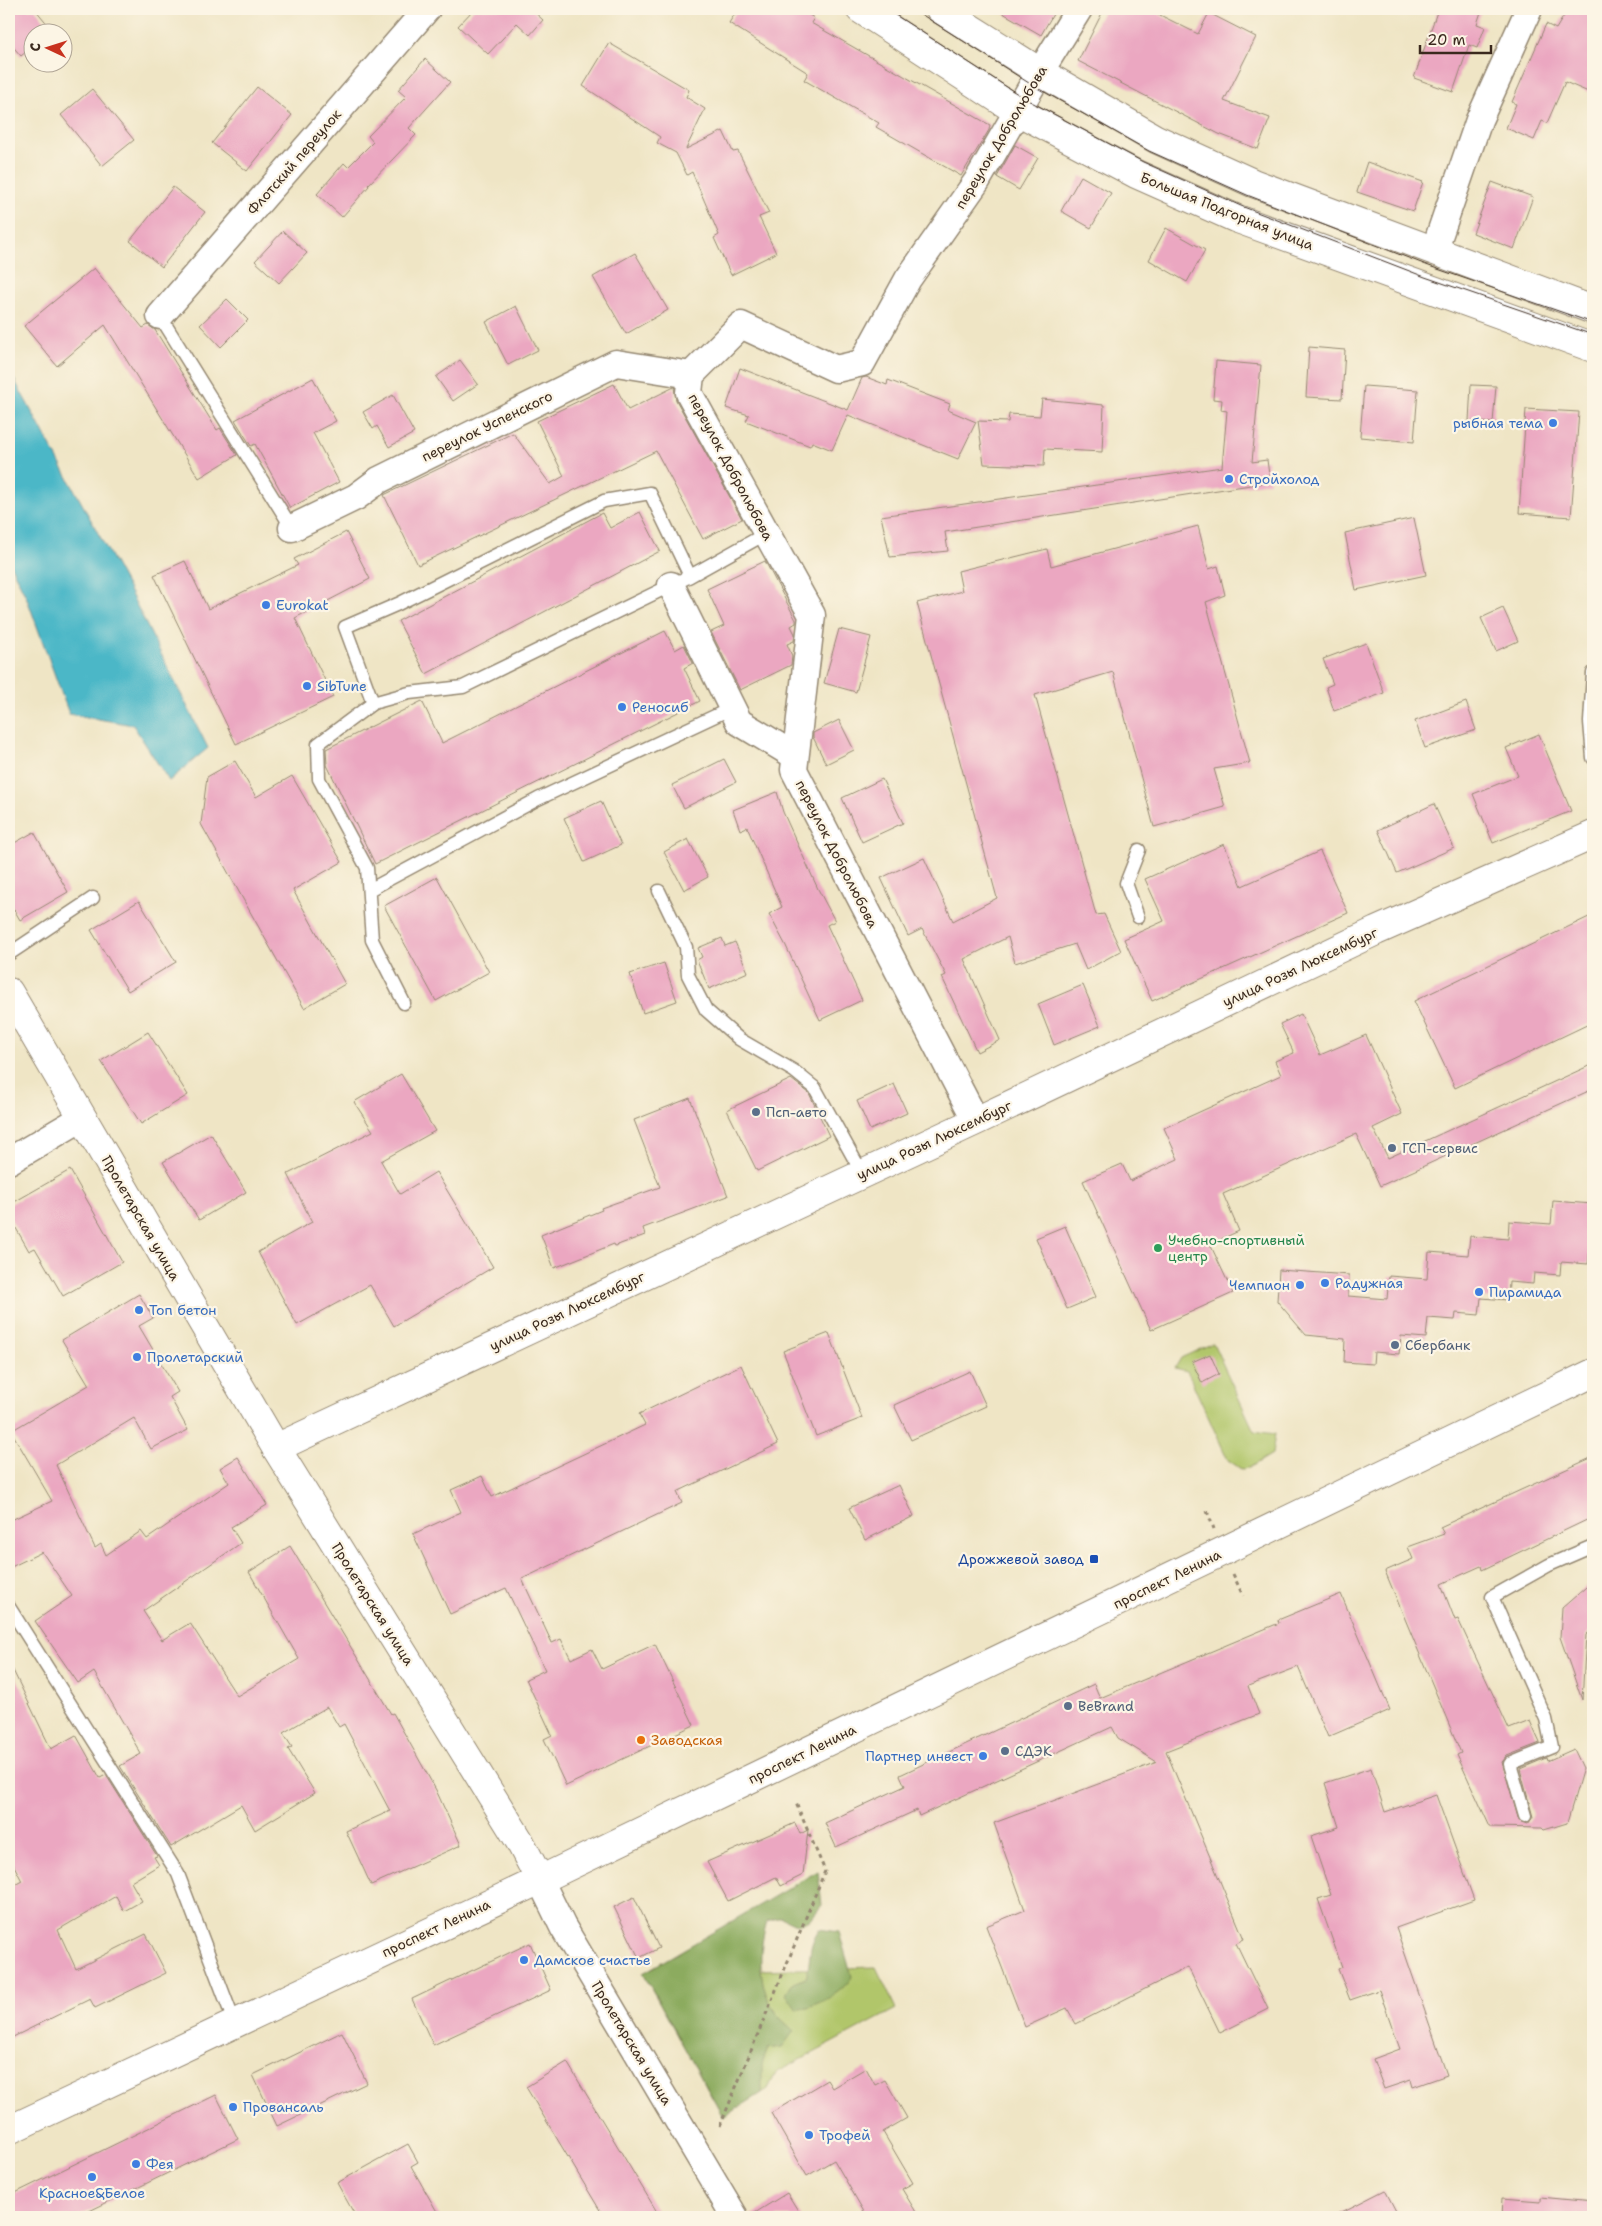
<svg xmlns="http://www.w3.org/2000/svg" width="1602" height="2226" font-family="'Shantell Sans',sans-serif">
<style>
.green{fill:#b1c66a;stroke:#767844}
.forest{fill:#8cab5e;stroke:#646a3e}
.water{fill:#4bb7c7;stroke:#437072}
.building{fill:#eba7c1}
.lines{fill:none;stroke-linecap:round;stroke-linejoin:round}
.service-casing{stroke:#958872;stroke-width:15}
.minor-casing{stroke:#958872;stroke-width:29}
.tertiary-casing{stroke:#958872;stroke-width:30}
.secondary-casing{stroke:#958872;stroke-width:30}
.path{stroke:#958872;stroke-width:3;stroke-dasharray:4 4;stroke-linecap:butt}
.service{stroke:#fff;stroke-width:12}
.minor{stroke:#fff;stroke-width:26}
.tertiary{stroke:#fff;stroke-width:28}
.secondary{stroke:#fff;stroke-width:28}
.tram{stroke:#3b2a1e;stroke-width:1}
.shop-dot{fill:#3f7fe0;stroke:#fcf5e5;stroke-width:2}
.service-dot{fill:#5c6f8a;stroke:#fcf5e5;stroke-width:2}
.leisure-dot{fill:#2e9e5b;stroke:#fcf5e5;stroke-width:2}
.transit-dot{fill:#1a4fb4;stroke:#fcf5e5;stroke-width:2}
.food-dot{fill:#e8710a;stroke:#fcf5e5;stroke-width:2}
.labels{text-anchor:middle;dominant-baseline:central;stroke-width:4.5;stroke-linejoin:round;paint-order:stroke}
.street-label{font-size:14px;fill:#3b2a1e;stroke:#fcf5e5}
.shop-label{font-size:14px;fill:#366cbe;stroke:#fcf5e5;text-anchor:start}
.service-label{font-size:14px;fill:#4e5e75;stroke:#fcf5e5;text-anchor:start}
.leisure-label{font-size:14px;fill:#27864d;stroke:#fcf5e5;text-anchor:start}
.transit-label{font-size:14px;fill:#164399;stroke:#fcf5e5;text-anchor:end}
.food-label{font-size:14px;fill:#c56008;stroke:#fcf5e5;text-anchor:start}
</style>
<rect width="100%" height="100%" fill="#fcf5e5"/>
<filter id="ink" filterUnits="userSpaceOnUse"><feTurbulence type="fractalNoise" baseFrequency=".02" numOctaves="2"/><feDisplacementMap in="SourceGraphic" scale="10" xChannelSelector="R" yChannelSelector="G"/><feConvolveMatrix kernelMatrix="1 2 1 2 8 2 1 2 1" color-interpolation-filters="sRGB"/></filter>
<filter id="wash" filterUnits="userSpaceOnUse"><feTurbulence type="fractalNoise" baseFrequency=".0096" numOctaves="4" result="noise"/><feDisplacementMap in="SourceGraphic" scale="20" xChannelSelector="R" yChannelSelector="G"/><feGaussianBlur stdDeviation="1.12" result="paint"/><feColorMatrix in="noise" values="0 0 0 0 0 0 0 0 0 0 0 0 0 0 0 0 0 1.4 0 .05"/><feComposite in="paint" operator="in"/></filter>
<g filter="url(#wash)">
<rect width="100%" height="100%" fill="#efe5c5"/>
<g class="green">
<polygon points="1213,1343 1254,1431 1275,1434 1272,1454 1249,1468 1241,1469 1228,1460 1187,1371 1175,1368 1181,1358"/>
<polygon points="876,1967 896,2009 776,2073 768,2089 723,2117 643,1973"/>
</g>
<g class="forest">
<path d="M818,1871L822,1905L810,1920L798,1925L781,1917L767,1921C758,1951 757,1988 777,2014C781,2020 788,2025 794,2031L782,2047L768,2049L762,2064V2093L723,2117L643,1973Z"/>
<path d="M819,1929L839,1932L852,1977C839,1996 819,2004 797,2010L786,1994L793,1983L806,1978C812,1957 807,1948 819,1929Z"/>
</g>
<polygon class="water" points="9,370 127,586 208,748 169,781 133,725 69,714 26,596 9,562"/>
<g id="blocks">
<g class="building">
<polygon points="9,9 35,9 54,32 32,32 32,47 21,56 9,42"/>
<polygon points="474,9 531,9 543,20 530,35 517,23 488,54 458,26"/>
<polygon points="738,9 800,9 814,18 811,23 990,125 989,130 961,176 876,127 879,123 804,80 808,73 729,23"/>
<polygon points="996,9 1056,9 1041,35"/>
<polygon points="1104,9 1148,9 1198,34 1209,13 1256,37 1224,101 1270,118 1258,149 1219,134 1078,61"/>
<polygon points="1438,9 1482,9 1477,24 1485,27 1477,48 1469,45 1453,92 1414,78"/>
<polygon points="1568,9 1593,9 1593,94 1565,82 1547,123 1542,121 1534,140 1506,128 1516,104 1512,102 1546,24 1556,29"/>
<polygon points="609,43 689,90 686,97 705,109 686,149 723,131 733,152 738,151 769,213 759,217 776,253 731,275 714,238 719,235 692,172 687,175 676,153 657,143 660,137 583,86"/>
<polygon points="425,59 450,82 409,128 416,135 368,185 369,186 342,217 317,194 344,163 348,167 373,142 368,136 406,97 398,90"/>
<polygon points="257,87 292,115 247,171 212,143"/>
<polygon points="92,89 134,140 102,166 61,115"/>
<polygon points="1015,145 1038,158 1019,190 997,177"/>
<polygon points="1367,162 1423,182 1413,211 1357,192"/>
<polygon points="1081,176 1111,193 1091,228 1061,211"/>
<polygon points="1492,182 1533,197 1514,249 1473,233"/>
<polygon points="173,187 205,212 162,267 130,241"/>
<polygon points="1166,228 1205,250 1187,282 1149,260"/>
<polygon points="283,231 307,253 279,283 255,261"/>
<polygon points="635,253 668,310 626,334 593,277"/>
<polygon points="94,268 143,328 148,325 155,330 217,430 220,428 237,455 199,478 105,325 57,366 24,326"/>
<polygon points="227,299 248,320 221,347 200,325"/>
<polygon points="516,306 538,350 508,365 486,322"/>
<polygon points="1309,347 1345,350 1342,399 1306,397"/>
<polygon points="460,360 478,384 453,401 436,377"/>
<polygon points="1216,361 1261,365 1252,462 1267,460 1270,482 945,532 948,551 890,557 881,516 1222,467 1227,411 1221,410 1222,400 1213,399"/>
<polygon points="740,368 848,410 862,378 866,377 887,385 888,380 950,404 948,410 976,422 958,459 848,415 832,450 812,442 810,446 746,421 749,415 726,408"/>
<polygon points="313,378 336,421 313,433 339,482 290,508 255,444 251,446 235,420"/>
<polygon points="614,384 628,410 674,387 676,400 742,519 703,539 656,451 418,565 384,495 513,433 550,484 564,476 537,421"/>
<polygon points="1471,385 1496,386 1493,423 1469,421"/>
<polygon points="1364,386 1418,390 1414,442 1360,437"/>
<polygon points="393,395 414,433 389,447 377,426 373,429 363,412"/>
<polygon points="1042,399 1104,405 1102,452 1045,449 1044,466 984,464 978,421 1008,422 1009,414 1040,416"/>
<polygon points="1526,409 1579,412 1571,517 1519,513"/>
<polygon points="640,512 660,551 426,674 398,621 602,513 610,528"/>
<polygon points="1414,518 1426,575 1356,590 1345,533"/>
<polygon points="1198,526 1209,569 1218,566 1225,595 1206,602 1250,763 1214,769 1225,807 1154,827 1113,672 1035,695 1096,915 1104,914 1121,951 1086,970 1075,944 1015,963 1008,937 964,959 1000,1040 977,1052 942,977 946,975 922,929 908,936 881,878 924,858 953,921 997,898 917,603 962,591 958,571 1047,549 1051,566"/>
<polygon points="346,532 370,579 295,618 333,697 236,744 154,575 185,561 208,609 298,565 294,559"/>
<polygon points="765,561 796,620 796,623 791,626 795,634 794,641 787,644 792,656 791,665 740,690 711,632 724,626 707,589"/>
<polygon points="1503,608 1518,641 1496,651 1481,618"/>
<polygon points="839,629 871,637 856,692 824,683"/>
<polygon points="665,631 675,650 684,645 693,663 684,668 700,701 375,864 327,765 326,749 422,701 442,743"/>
<polygon points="1366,643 1384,693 1334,711 1326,687 1333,684 1323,659"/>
<polygon points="1466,702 1476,730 1425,748 1415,721"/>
<polygon points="839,720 854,750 826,764 813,737 813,733"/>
<polygon points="1539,734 1571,811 1493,843 1473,794 1518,776 1506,748"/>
<polygon points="724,759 736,782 684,808 672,785"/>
<polygon points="235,761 256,797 292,776 342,862 293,890 345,984 304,1008 201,824 207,777"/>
<polygon points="882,779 903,823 862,842 842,798"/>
<polygon points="777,792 783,812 818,889 835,921 827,925 862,1000 820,1020 786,946 769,914 782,907 747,827 740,830 733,810"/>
<polygon points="601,801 621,845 584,862 564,818"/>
<polygon points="1434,804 1454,848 1397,873 1378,830"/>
<polygon points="34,832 68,892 20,920 9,901 9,846"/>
<polygon points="688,839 708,877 684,890 664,852"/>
<polygon points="1224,844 1242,886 1320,851 1348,913 1152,1001 1124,939 1164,921 1145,879"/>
<polygon points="437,877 489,972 436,1001 384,906"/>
<polygon points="139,901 176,962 128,991 91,930"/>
<polygon points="1593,915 1593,1022 1455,1088 1414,1001"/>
<polygon points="722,938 725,946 735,942 748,972 709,989 697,960 702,957 698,948"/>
<polygon points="664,963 677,1001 643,1013 630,974"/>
<polygon points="1083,985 1100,1026 1054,1045 1038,1004"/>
<polygon points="1301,1014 1320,1055 1366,1035 1402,1114 1373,1128 1388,1158 1593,1064 1593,1089 1380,1186 1356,1134 1223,1194 1239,1231 1210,1244 1233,1293 1151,1330 1083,1181 1122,1164 1130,1181 1178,1159 1164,1128 1281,1075 1275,1061 1294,1053 1280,1024"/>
<polygon points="148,1032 188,1095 141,1124 101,1061"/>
<polygon points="401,1074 435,1131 381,1161 400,1194 436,1172 493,1267 394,1326 370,1285 297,1325 258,1252 312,1222 288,1174 373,1131 354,1102"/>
<polygon points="791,1079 809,1093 829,1136 757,1171 727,1110"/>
<polygon points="894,1084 907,1113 870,1130 857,1101"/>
<polygon points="690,1098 728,1196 643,1228 645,1235 615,1246 614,1244 554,1268 541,1235 602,1210 601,1208 660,1187 634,1120"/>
<polygon points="211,1134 246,1192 199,1220 163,1162"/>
<polygon points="70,1170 122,1262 63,1296 35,1248 29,1251 9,1216 9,1205"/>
<polygon points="1553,1201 1593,1204 1593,1248 1590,1248 1588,1264 1561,1262 1560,1275 1534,1273 1533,1284 1509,1282 1508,1300 1481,1298 1479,1315 1456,1313 1455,1320 1428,1318 1426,1338 1401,1336 1399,1354 1374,1352 1373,1364 1344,1362 1345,1339 1306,1335 1277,1301 1279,1270 1349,1275 1348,1296 1387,1299 1389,1276 1427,1279 1429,1252 1468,1255 1470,1236 1508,1239 1509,1221 1551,1224"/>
<polygon points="1065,1226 1096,1297 1067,1309 1036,1238"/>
<polygon points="139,1294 153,1318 139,1326 178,1392 170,1397 188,1430 151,1449 134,1418 56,1465 95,1548 101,1544 106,1555 141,1531 147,1539 229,1483 220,1468 238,1457 267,1505 231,1527 241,1543 143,1611 162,1640 190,1623 237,1696 299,1659 249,1572 290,1546 391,1714 393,1713 436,1790 461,1845 371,1885 346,1831 390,1811 344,1724 339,1727 327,1707 283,1733 292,1747 288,1749 315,1793 255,1830 241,1805 171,1847 120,1766 141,1754 94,1672 78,1683 35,1621 72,1596 42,1552 9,1568 9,1521 52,1501 11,1431 89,1385 62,1340"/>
<polygon points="829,1333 862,1418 816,1436 783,1351"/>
<polygon points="1210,1354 1219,1374 1202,1383 1192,1362"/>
<polygon points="741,1365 778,1444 677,1492 682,1503 522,1579 552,1643 561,1639 571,1659 592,1649 602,1669 655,1644 694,1725 566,1786 544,1739 552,1735 526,1679 545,1670 506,1588 450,1614 413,1534 461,1512 451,1490 482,1476 492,1497 645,1425 639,1414"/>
<polygon points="970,1371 986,1406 911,1440 894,1405"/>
<polygon points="1593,1457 1593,1517 1482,1570 1481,1566 1441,1584 1455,1620 1458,1619 1509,1729 1530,1721 1540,1743 1507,1756 1502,1762 1519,1821 1528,1824 1533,1817 1520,1769 1546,1758 1547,1761 1574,1749 1583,1768 1567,1823 1544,1830 1542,1828 1490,1827 1457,1755 1461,1753 1385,1571 1413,1559 1408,1547 1444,1534 1440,1527"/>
<polygon points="899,1485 914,1516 865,1540 849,1508"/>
<polygon points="1593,1581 1593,1628 1586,1635 1582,1700 1560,1637 1562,1608"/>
<polygon points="1341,1594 1390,1710 1328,1737 1298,1667 1248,1686 1259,1714 1166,1751 1244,1939 1236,1943 1268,2009 1220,2033 1188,1967 1076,2024 1067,2008 1025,2027 986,1926 1025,1910 994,1823 1157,1762 1118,1738 1112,1727 919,1816 917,1810 836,1847 825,1823 905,1786 900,1775 1094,1684 1100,1698 1279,1623 1278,1620"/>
<polygon points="9,1662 51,1749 76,1735 100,1778 106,1775 157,1856 154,1857 159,1865 131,1882 142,1901 124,1911 116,1896 58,1930 76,1969 146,1934 166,1973 95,2008 90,1999 9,2039 9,1888 22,1881 9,1856"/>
<polygon points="1371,1768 1385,1812 1436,1795 1474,1900 1396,1928 1447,2075 1413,2087 1411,2080 1384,2089 1373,2059 1400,2049 1379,1990 1350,2000 1338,1969 1342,1967 1318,1899 1331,1895 1311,1836 1339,1827 1325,1783"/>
<polygon points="795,1823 800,1834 808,1830 803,1875 781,1886 776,1877 728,1901 707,1862"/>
<polygon points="634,1897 659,1948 639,1958 614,1907"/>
<polygon points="530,1943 551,1990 433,2045 412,1999"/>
<polygon points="342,2032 367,2083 277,2126 253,2075"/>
<polygon points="567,2062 660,2217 604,2217 526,2087"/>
<polygon points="866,2068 875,2085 885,2080 907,2118 883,2132 913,2183 902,2189 919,2217 867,2217 834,2160 807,2176 771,2113 827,2080 832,2088"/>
<polygon points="216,2095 238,2139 77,2217 9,2217 9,2196"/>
<polygon points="408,2144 418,2162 411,2166 440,2217 356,2217 337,2183"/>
<polygon points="1385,2190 1399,2217 1332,2217"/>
<polygon points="787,2193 802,2217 750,2217 750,2216"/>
<polygon points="1540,2197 1593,2202 1593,2217 1501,2217 1502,2198 1540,2201"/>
</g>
</g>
</g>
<g filter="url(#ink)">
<use href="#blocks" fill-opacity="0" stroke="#958872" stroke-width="1"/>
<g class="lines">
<g class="service-casing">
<g id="service">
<polyline points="160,316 292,528"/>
<polyline points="690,576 463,687 409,693 373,703 345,627 398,604 604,501 650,493 690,576 767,533"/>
<polyline points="1593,673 1590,722 1593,758"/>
<polyline points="373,703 318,744 319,779 367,868 372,940 404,1003"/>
<polyline points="369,890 538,799 732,708"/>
<polyline points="659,891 686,947 688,975 706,1010 739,1039 794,1071 815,1088 862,1173"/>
<polyline points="1138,917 1126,883 1139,850"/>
<polyline points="9,954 93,898"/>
<polyline points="9,1607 178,1874 235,2024"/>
<polyline points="1525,1816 1510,1764 1552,1747 1546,1719 1492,1597 1549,1565 1593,1546"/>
</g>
</g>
<g class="minor-casing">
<g id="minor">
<polyline points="1434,251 1479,120 1529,9"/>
<polyline points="160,316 427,9"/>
<polyline points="292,528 356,497 379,480 616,363 691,375"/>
<polyline points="671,585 739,722 795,756"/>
<polyline points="976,1121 794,770 812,615 689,393 691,375 741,325 836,369 862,363 908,279 977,181 1040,72 1079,9"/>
<polyline points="9,1161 82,1118"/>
<polyline points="540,1880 563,1927 735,2217"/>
</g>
</g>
<g class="tertiary-casing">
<g id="tertiary">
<polyline points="9,992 276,1448 519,1840 540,1880"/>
<polyline points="276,1448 976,1121 1376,931 1593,835"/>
</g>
</g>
<g class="secondary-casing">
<g id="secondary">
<polyline points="860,9 1017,111 1136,174 1235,218 1593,348"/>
<polyline points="940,9 1040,72 1156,139 1253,183 1593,310"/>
<polyline points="9,2130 540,1880 1593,1373"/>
</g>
</g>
<g class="path">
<polyline points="1207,1511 1214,1529"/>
<polyline points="1233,1574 1243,1596"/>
<polyline points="720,2126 825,1871 796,1803"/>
</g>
<use href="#service" class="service"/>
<use href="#minor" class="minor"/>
<use href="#tertiary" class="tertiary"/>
<use href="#secondary" class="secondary"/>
<g class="tram">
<polyline points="886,9 1024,98 1143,162 1241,206 1425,277 1593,335"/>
<polyline points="913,9 1032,85 1149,151 1247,195 1429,266 1593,323"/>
</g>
</g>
</g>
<g class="shop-dot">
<circle cx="1553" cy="423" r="5"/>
<circle cx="1229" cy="479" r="5"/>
<circle cx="266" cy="605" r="5"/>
<circle cx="307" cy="686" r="5"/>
<circle cx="622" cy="707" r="5"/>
<circle cx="1325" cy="1283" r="5"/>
<circle cx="1300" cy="1285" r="5"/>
<circle cx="1479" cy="1292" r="5"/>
<circle cx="139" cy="1310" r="5"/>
<circle cx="137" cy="1357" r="5"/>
<circle cx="983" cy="1756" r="5"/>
<circle cx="524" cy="1960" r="5"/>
<circle cx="233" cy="2107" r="5"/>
<circle cx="809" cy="2135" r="5"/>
<circle cx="136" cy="2164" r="5"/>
<circle cx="92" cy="2177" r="5"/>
</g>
<g class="service-dot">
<circle cx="756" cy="1112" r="5"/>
<circle cx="1392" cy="1148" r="5"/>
<circle cx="1395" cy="1345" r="5"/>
<circle cx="1068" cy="1706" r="5"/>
<circle cx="1005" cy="1751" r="5"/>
</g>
<circle class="leisure-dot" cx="1158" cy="1248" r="5"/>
<rect class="transit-dot" x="1089" y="1554" width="10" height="10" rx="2.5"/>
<circle class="food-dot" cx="641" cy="1740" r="5"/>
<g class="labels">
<g class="street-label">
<text transform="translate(1001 137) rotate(-59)">переулок Добролюбова</text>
<text transform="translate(294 162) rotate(-49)">Флотский переулок</text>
<text transform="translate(1227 211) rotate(22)">Большая Подгорная улица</text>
<text transform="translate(487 426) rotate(-26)">переулок Успенского</text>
<text transform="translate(731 467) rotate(62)">переулок Добролюбова</text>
<text transform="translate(837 854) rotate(63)">переулок Добролюбова</text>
<text transform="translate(1300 967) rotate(-25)">улица Розы Люксембург</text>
<text transform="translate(934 1140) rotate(-25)">улица Розы Люксембург</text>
<text transform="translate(141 1218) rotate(60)">Пролетарская улица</text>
<text transform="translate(567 1311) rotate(-25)">улица Розы Люксембург</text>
<text transform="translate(1167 1579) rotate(-26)">проспект Ленина</text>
<text transform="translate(373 1604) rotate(58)">Пролетарская улица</text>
<text transform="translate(802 1754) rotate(-26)">проспект Ленина</text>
<text transform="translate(436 1928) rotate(-25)">проспект Ленина</text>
<text transform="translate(632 2043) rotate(59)">Пролетарская улица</text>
</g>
<g class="shop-label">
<text x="1543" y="423" text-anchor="end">рыбная тема</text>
<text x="1239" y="479">Стройхолод</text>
<text x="276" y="605">Eurokat</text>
<text x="317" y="686">SibTune</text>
<text x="632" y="707">Реносиб</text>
<text x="1335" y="1283">Радужная</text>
<text x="1290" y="1285" text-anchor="end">Чемпион</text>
<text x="1489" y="1292">Пирамида</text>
<text x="149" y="1310">Топ бетон</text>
<text x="147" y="1357">Пролетарский</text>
<text x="973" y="1756" text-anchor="end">Партнер инвест</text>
<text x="534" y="1960">Дамское счастье</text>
<text x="243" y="2107">Провансаль</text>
<text x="819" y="2135">Трофей</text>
<text x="146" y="2164">Фея</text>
<text x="92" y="2193" text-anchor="middle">Красное&amp;Белое</text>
</g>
<g class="service-label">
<text x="766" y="1112">Псп-авто</text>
<text x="1402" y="1148">ГСП-сервис</text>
<text x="1405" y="1345">Сбербанк</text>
<text x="1078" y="1706">BeBrand</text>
<text x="1015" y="1751">СДЭК</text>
</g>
<g class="leisure-label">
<text x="1168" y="1240">Учебно-спортивный<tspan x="1168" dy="16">центр</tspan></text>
</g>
<g class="transit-label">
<text x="1084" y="1559">Дрожжевой завод</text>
</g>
<g class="food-label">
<text x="651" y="1740">Заводская</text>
</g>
</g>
<rect width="1602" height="2226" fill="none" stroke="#fcf5e5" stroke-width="30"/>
<g transform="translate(48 48) rotate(274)"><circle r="24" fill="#fcf5e5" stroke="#afa495"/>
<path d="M0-4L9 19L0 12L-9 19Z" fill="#c8321e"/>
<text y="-8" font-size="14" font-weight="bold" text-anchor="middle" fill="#3b2a1e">С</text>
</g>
<path d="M1420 45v8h71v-8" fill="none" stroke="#3b2a1e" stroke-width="2.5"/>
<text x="1427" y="45" font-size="15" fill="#3b2a1e" stroke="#fcf5e5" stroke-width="4" paint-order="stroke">20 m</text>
</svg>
